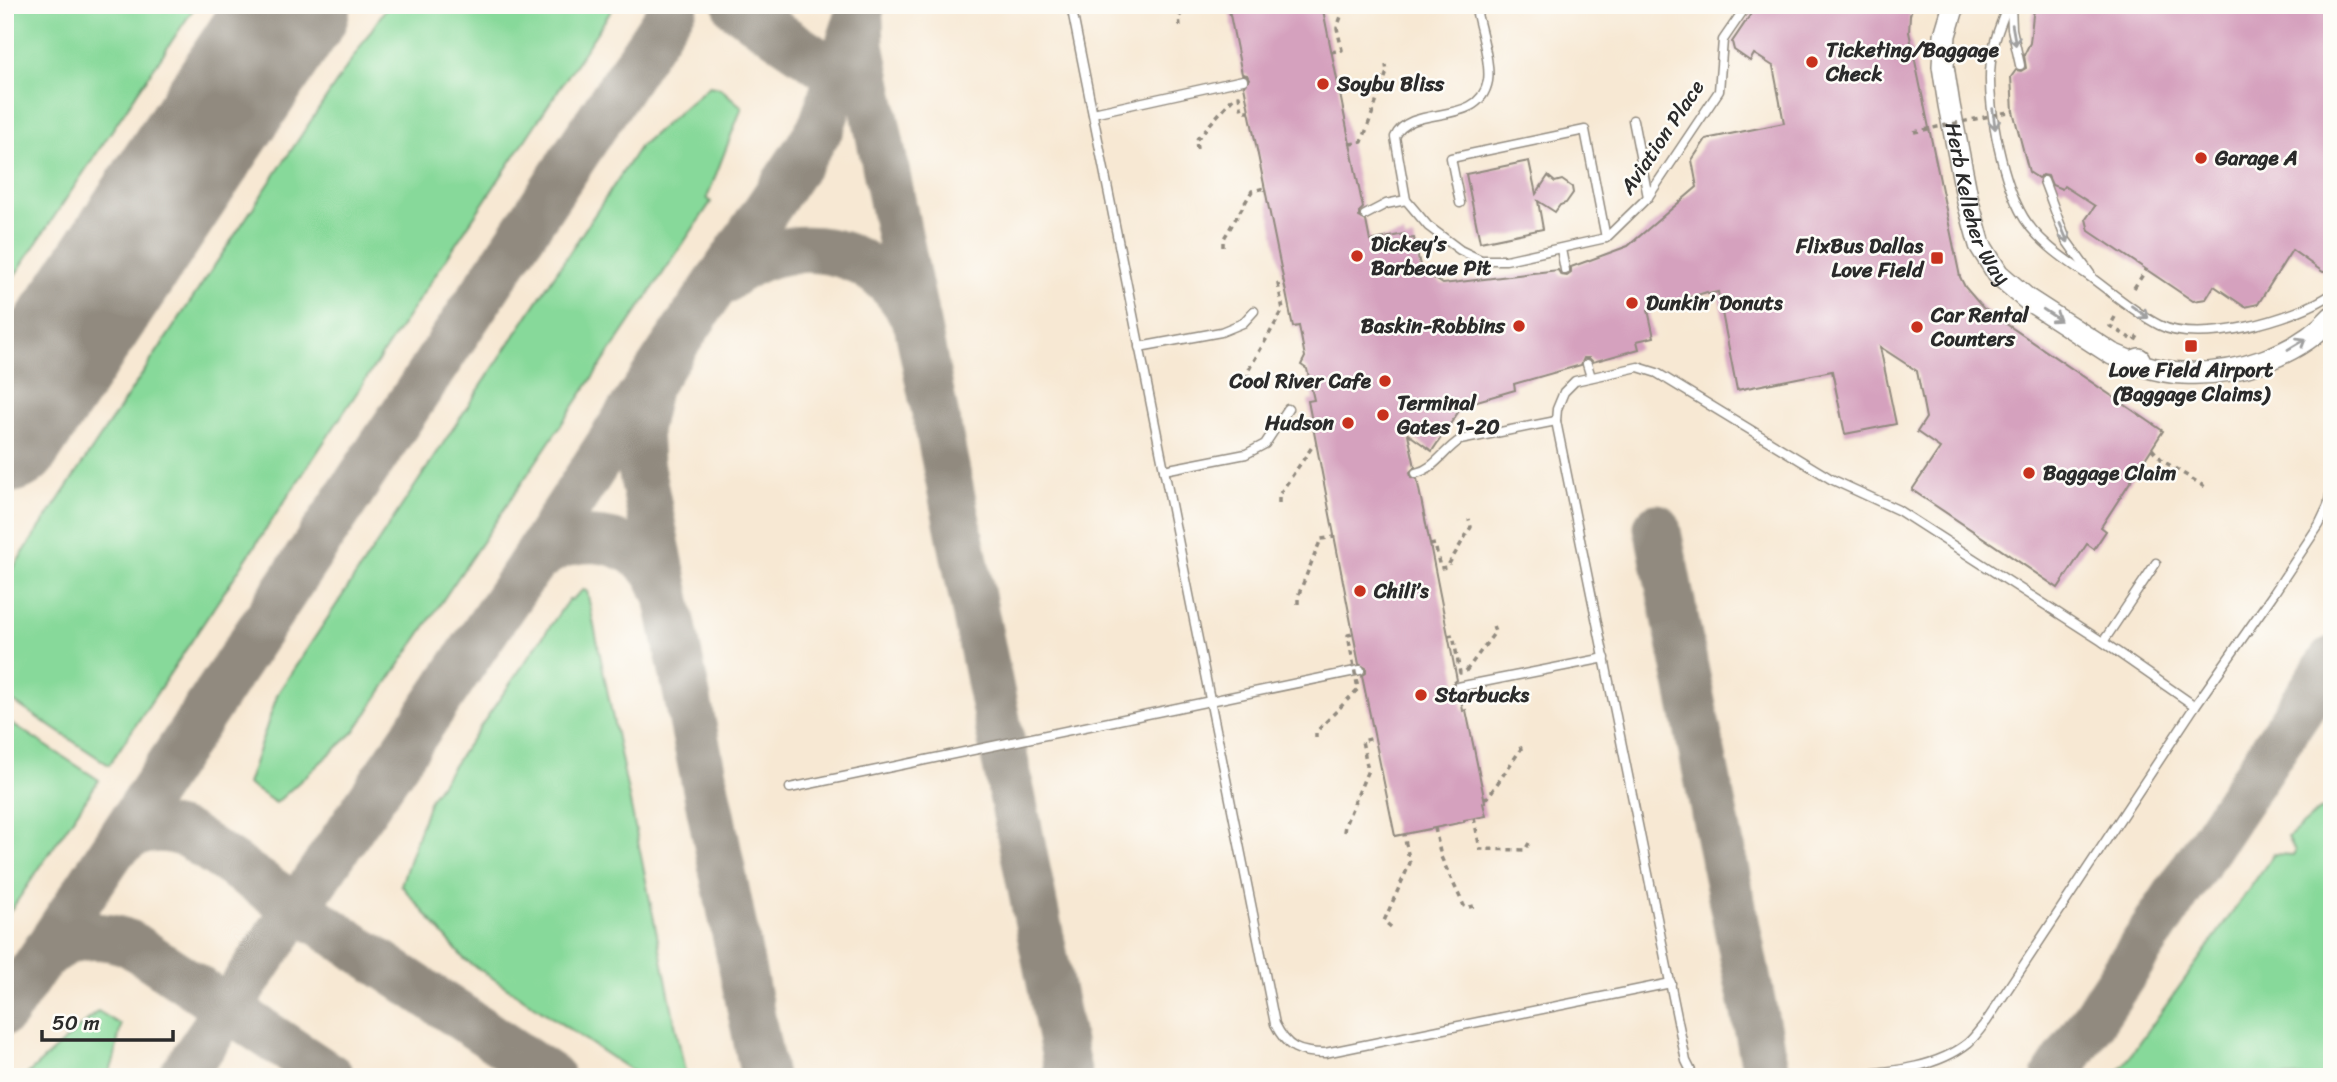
<svg xmlns="http://www.w3.org/2000/svg" width="2337" height="1082" font-family="Sriracha,sans-serif">
<style>
.green{fill:#87d99a;stroke:#598262;stroke-width:2}
.lines{fill:none;stroke-linecap:round;stroke-linejoin:round}
.taxiway{stroke:#918a7f;stroke-width:47}
.runway{stroke:#918a7f;stroke-width:119}
.building{fill:#d5a1be}
.lane-casing{stroke:#918a7f;stroke-width:11}
.secondary-casing{stroke:#918a7f;stroke-width:24}
.path{stroke:#918a7f;stroke-width:3.5;stroke-dasharray:5 5;stroke-linecap:butt}
.lane{stroke:#fff;stroke-width:8}
.secondary{stroke:#fff;stroke-width:21}
.path-bridge{stroke:#918a7f;stroke-width:3.5;stroke-dasharray:5 5;stroke-linecap:butt}
.oneway{stroke:#a0a0a0}
.poi-dot{fill:#c8321e;stroke:#fdfcf7;stroke-width:2.5}
.labels{text-anchor:middle;dominant-baseline:central;stroke-width:5;stroke-linejoin:round;paint-order:stroke}
.poi-label{font-size:21px;font-weight:bold;fill:#2b2b2b;stroke:#fdfcf7;text-anchor:start}
.street-label{font-size:21px;fill:#2b2b2b;stroke:#fdfcf7}
</style>
<rect width="100%" height="100%" fill="#fdfcf7"/>
<filter id="ink" filterUnits="userSpaceOnUse"><feTurbulence type="fractalNoise" baseFrequency=".0143" numOctaves="2"/><feDisplacementMap in="SourceGraphic" scale="14" xChannelSelector="R" yChannelSelector="G"/><feConvolveMatrix kernelMatrix="1 2 1 2 8 2 1 2 1" color-interpolation-filters="sRGB"/></filter>
<filter id="wash" filterUnits="userSpaceOnUse"><feTurbulence type="fractalNoise" baseFrequency=".00686" numOctaves="4" result="noise"/><feDisplacementMap in="SourceGraphic" scale="28" xChannelSelector="R" yChannelSelector="G"/><feGaussianBlur stdDeviation="1.57" result="paint"/><feColorMatrix in="noise" values="0 0 0 0 0 0 0 0 0 0 0 0 0 0 0 0 0 1.4 0 .05"/><feComposite in="paint" operator="in"/></filter>
<g filter="url(#wash)">
<rect width="100%" height="100%" fill="#f7e8d3"/>
<g class="green">
<polygon points="5,5 196,5 5,290"/>
<polygon points="388,5 615,5 109,765 5,696 5,580"/>
<polygon points="709,86 720,88 742,107 707,198 711,202 354,732 276,803 247,784 278,693 640,146"/>
<polygon points="583,590 587,591 686,1077 641,1077 464,959 401,885 430,799 569,599 571,600"/>
<polygon points="5,719 99,780 5,919"/>
<polygon points="2332,807 2332,1077 2115,1077 2274,854 2293,855 2295,851 2288,837 2320,810"/>
<polygon points="98,1011 121,1025 114,1060 108,1077 24,1077"/>
</g>
<g class="lines">
<g class="taxiway">
<polyline points="737,7 846,80 863,94"/>
<polyline points="860,20 861,46 1069,1077"/>
<path d="M723,281C786,228 876,242 914,318"/>
<polyline points="646,394 638,430 640,463 764,1077"/>
<polyline points="1657,527 1767,1077"/>
<path d="M530,566C563,529 627,531 656,573C660,579 663,587 666,593"/>
<path d="M115,848C135,827 161,825 188,835L551,1077"/>
<path d="M41,960C65,934 96,931 129,943L331,1077"/>
<polyline points="5,1012 675,5"/>
<polyline points="181,1077 527,570 626,418 806,151 822,125 862,5"/>
<polyline points="2055,1077 2332,660"/>
</g>
<polyline class="runway" points="5,434 291,5"/>
</g>
<g id="blocks">
<g class="building">
<polygon points="1228,5 1322,5 1363,208 1359,212 1359,217 1366,221 1370,241 1404,234 1405,239 1414,238 1421,270 1443,284 1558,270 1561,275 1567,276 1571,273 1571,267 1628,246 1697,187 1692,160 1706,139 1784,123 1773,66 1754,54 1750,61 1734,50 1732,42 1757,5 1913,5 1910,15 1909,32 1960,277 1965,287 1983,308 2163,431 2101,527 2106,531 2094,549 2087,544 2058,588 1912,490 1940,448 1917,432 1926,418 1917,371 1880,347 1896,424 1845,434 1832,371 1737,390 1718,292 1708,294 1707,292 1648,310 1654,337 1637,341 1639,349 1593,362 1589,358 1584,358 1581,365 1514,384 1515,390 1463,405 1432,451 1408,434 1415,467 1410,472 1411,477 1417,479 1457,680 1452,684 1452,689 1455,693 1460,693 1463,711 1466,710 1485,802 1483,803 1486,816 1464,820 1464,822 1395,836 1362,676 1366,673 1366,668 1359,664 1308,401 1314,400 1307,369 1301,365 1305,357 1299,326 1293,327 1244,86 1249,79 1247,75 1242,74"/>
<polygon points="2036,5 2332,5 2332,271 2323,272 2292,250 2258,304 2245,307 2214,286 2206,299 2193,301 2089,231 2086,219 2095,206 2064,186 2062,189 2052,185 2048,176 2042,175 2038,178 2029,172 2013,111 2011,77 2016,70 2021,71 2026,68 2024,55 2030,43 2033,15"/>
<polygon points="1529,161 1536,194 1548,176 1555,182 1562,180 1572,187 1573,193 1566,203 1560,205 1555,212 1538,201 1543,229 1480,242 1466,174"/>
</g>
</g>
</g>
<g filter="url(#ink)">
<use href="#blocks" fill-opacity="0" stroke="#918a7f" stroke-width="2"/>
<g class="lines">
<g class="lane-casing">
<g id="lane">
<path d="M1071,5L1275,1024C1287,1048 1298,1053 1325,1053L1671,983"/>
<path d="M1475,5C1479,25 1491,62 1488,81C1479,129 1411,102 1395,137L1406,200L1428,226L1460,250L1481,260H1506L1606,238L1648,197L1719,91L1723,40L1747,5"/>
<path d="M2008,5C2001,23 1993,42 1991,61C1986,102 2001,174 2020,211C2034,239 2064,259 2089,276C2111,292 2135,313 2159,325C2199,346 2296,319 2332,294"/>
<polyline points="2011,5 2012,29 2020,65"/>
<polyline points="1093,113 1243,80"/>
<polyline points="1633,120 1648,197"/>
<polyline points="2044,181 2066,240 2091,275"/>
<polyline points="1460,203 1451,158 1585,130 1606,238"/>
<polyline points="1365,215 1386,204 1406,200"/>
<polyline points="1561,249 1565,270"/>
<polyline points="1139,347 1221,332 1243,323 1254,311"/>
<polyline points="1587,364 1591,377"/>
<polyline points="1164,470 1246,454 1265,444 1288,409"/>
<path d="M1416,473C1436,468 1443,451 1460,440L1556,421"/>
<polyline points="2103,642 2156,563"/>
<polyline points="1458,687 1605,658"/>
<polyline points="790,788 1360,670"/>
<polyline points="1694,1077 1686,1061 1556,421 1557,409 1564,392 1575,381 1638,367 1657,373 1831,479 1898,510 2103,642 2195,706"/>
<path d="M1838,1077C1881,1072 1933,1071 1968,1043C1975,1037 1980,1029 1986,1022L2195,706L2274,593L2319,525L2328,506L2332,485"/>
</g>
</g>
<g class="secondary-casing">
<g id="secondary">
<path id="s1" d="M1954,5L1945,35L1943,66L1949,105L1968,202L1980,245L1998,274L2027,299L2112,354L2131,362L2139,359L2141,365C2154,369 2169,373 2183,373C2235,376 2297,356 2332,317"/>
</g>
</g>
<g class="path">
<polyline points="1180,26 1179,17 1187,5"/>
<polyline points="1331,52 1342,50 1337,28 1345,5"/>
<polyline points="1350,144 1362,142 1387,72 1386,65"/>
<polyline points="1197,149 1196,140 1233,98 1239,96 1242,111 1249,111"/>
<polyline points="1223,247 1223,240 1252,191 1265,188"/>
<polyline points="2134,288 2146,270"/>
<polyline points="2115,317 2110,326 2135,341 2140,332"/>
<polyline points="1248,379 1248,371 1283,310 1278,284 1284,281"/>
<polyline points="2152,449 2163,461 2207,488"/>
<polyline points="1279,503 1279,495 1312,447 1316,445"/>
<polyline points="1430,545 1435,544 1440,568 1447,567 1471,527 1469,519"/>
<polyline points="1298,604 1298,596 1321,539 1334,537"/>
<polyline points="1448,636 1453,635 1460,673 1466,671 1495,632 1493,625"/>
<polyline points="1484,798 1488,797 1521,749 1519,742"/>
<polyline points="1474,818 1480,849 1525,850 1529,843"/>
<polyline points="1435,828 1441,857 1465,908 1474,906"/>
<polyline points="1344,832 1345,825 1368,770 1362,741 1374,738"/>
<polyline points="1391,927 1384,921 1410,863 1404,835"/>
</g>
<use href="#lane" class="lane"/>
<use href="#secondary" class="secondary"/>
<g class="path-bridge">
<polyline points="1914,132 2013,111"/>
<polyline points="1316,738 1316,732 1358,689 1348,635 1353,634"/>
</g>
</g>
<defs><path id="oneway-shaft" d="M-6 0H5M1.5-3L5.5 0L1.5 3" fill="none" stroke-width="1.6" stroke-linecap="round" stroke-linejoin="round" transform="scale(1.75)"/></defs>
<g class="oneway">
<use href="#oneway-shaft" transform="translate(2014 35) rotate(80)"/>
<use href="#oneway-shaft" transform="translate(1994 119) rotate(83)"/>
<use href="#oneway-shaft" transform="translate(2064 233) rotate(67)"/>
<use href="#oneway-shaft" transform="translate(2140 312) rotate(35)"/>
<use href="#oneway-shaft" transform="translate(2052 315) rotate(33)"/>
<use href="#oneway-shaft" transform="translate(2297 344) rotate(-31)"/>
</g>
</g>
<g class="poi-dot">
<circle cx="1812" cy="62" r="7"/>
<circle cx="1323" cy="84" r="7"/>
<circle cx="2201" cy="158" r="7"/>
<circle cx="1357" cy="256" r="7"/>
<rect x="1930" y="251" width="14" height="14" rx="3.5"/>
<circle cx="1632" cy="303" r="7"/>
<circle cx="1519" cy="326" r="7"/>
<circle cx="1917" cy="327" r="7"/>
<rect x="2184" y="339" width="14" height="14" rx="3.5"/>
<circle cx="1385" cy="381" r="7"/>
<circle cx="1383" cy="415" r="7"/>
<circle cx="1348" cy="423" r="7"/>
<circle cx="2029" cy="473" r="7"/>
<circle cx="1360" cy="591" r="7"/>
<circle cx="1421" cy="695" r="7"/>
</g>
<g class="labels">
<g class="poi-label">
<text x="1826" y="50">Ticketing/Baggage<tspan x="1826" dy="24">Check</tspan></text>
<text x="1337" y="84">Soybu Bliss</text>
<text x="2215" y="158">Garage A</text>
<text x="1371" y="244">Dickey’s<tspan x="1371" dy="24">Barbecue Pit</tspan></text>
<text x="1923" y="246" text-anchor="end">FlixBus Dallas<tspan x="1923" dy="24">Love Field</tspan></text>
<text x="1646" y="303">Dunkin’ Donuts</text>
<text x="1931" y="315">Car Rental<tspan x="1931" dy="24">Counters</tspan></text>
<text x="1505" y="326" text-anchor="end">Baskin-Robbins</text>
<text x="2191" y="370" text-anchor="middle">Love Field Airport<tspan x="2191" dy="24">(Baggage Claims)</tspan></text>
<text x="1371" y="381" text-anchor="end">Cool River Cafe</text>
<text x="1397" y="403">Terminal<tspan x="1397" dy="24">Gates 1-20</tspan></text>
<text x="1334" y="423" text-anchor="end">Hudson</text>
<text x="2043" y="473">Baggage Claim</text>
<text x="1374" y="591">Chili’s</text>
<text x="1435" y="695">Starbucks</text>
</g>
<g class="street-label">
<text transform="translate(1662 137) rotate(-56)">Aviation Place</text>
<text stroke="none"><textPath href="#s1" startOffset="205">Herb Kelleher Way</textPath></text>
</g>
</g>
<rect width="2337" height="1082" fill="none" stroke="#fdfcf7" stroke-width="28"/>
<path d="M42 1030v10h131v-10" fill="none" stroke="#2b2b2b" stroke-width="3.5"/>
<text x="52" y="1030" font-size="21" fill="#2b2b2b" stroke="#fdfcf7" stroke-width="5" paint-order="stroke">50 m</text>
</svg>
